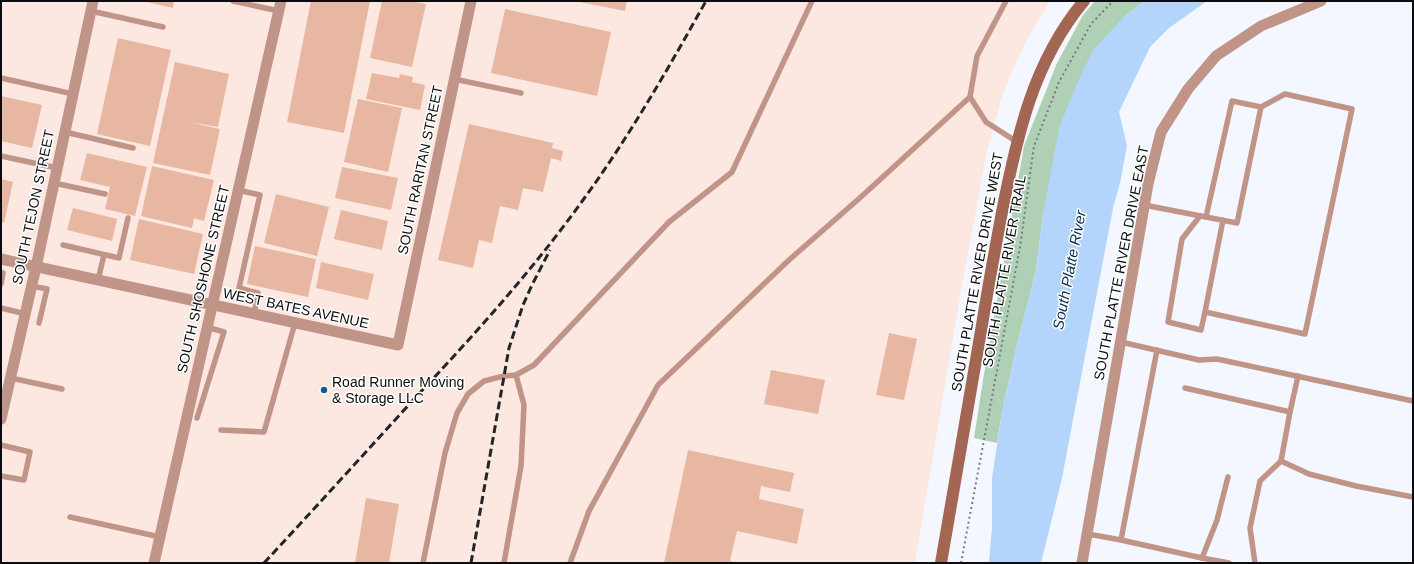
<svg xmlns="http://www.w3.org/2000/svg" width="1414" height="564" font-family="Arial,sans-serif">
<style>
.industrial{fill:#fce8e0}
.green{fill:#afd0b4}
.water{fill:#b3d5fb}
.building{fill:#e8b7a2}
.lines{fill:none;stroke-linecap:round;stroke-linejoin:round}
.path{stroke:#787a7f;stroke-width:2;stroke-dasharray:2 3;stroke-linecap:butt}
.lane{stroke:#c09587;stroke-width:5.5}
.street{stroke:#c09587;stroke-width:11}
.secondary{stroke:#a26652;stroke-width:12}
.rail{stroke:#232529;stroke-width:3;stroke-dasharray:8 4;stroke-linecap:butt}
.poi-dot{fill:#165a8f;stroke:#fff;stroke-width:1.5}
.labels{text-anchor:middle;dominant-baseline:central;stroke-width:3;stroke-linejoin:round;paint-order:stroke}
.street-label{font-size:14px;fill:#0a0c0f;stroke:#fff}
.poi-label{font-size:14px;fill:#0a0c0f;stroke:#fff;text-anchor:start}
.water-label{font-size:15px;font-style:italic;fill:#082c4f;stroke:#fff}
</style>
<rect width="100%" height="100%" fill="#f4f7ff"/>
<polygon class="industrial" points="1,1 1050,1 1029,36 1013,69 1000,103 987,152 963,279 915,563 1,563"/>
<polygon class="green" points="1095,1 1144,1 1122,19 1043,214 1036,271 1016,349 1002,412 997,443 974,438 983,380 1024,146 1057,63 1083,15"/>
<polygon class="water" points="1144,1 1207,1 1169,28 1150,47 1119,112 1127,146 1120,183 1113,208 1062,478 1041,563 989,563 992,528 992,478 1002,412 1016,349 1036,271 1043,214 1059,128 1075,88 1093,50 1122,19"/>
<g class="building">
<polygon points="143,1 174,1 173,8"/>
<polygon points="311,1 370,1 344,133 287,122"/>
<polygon points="382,1 410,1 426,4 412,67 370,58"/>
<polygon points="575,1 627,1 625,11"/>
<polygon points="505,9 611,32 597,96 491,73"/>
<polygon points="118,38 171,50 150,146 97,134"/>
<polygon points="175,62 229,74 218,127 188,122 220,129 210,175 153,163"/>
<polygon points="372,73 399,78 400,74 413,77 412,82 425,85 420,110 366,99"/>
<polygon points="1,96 42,105 32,148 1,141"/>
<polygon points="358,99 402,108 388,172 344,162"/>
<polygon points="469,124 553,143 552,148 563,151 561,161 551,158 543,192 523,188 518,210 500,206 492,243 479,240 473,268 438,260"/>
<polygon points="87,153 147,167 135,216 105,209 110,187 80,180"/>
<polygon points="152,166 214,180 204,221 194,218 192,228 141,216"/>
<polygon points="342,167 398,178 391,210 335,198"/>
<polygon points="1,179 13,182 4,223 1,222"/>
<polygon points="276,194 329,207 317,256 264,243"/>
<polygon points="73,208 117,219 112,241 67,230"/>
<polygon points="341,210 388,221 382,250 334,239"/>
<polygon points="139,219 203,234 194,274 130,260"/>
<polygon points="255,246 316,259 308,297 247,284"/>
<polygon points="321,262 374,274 368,300 316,288"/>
<polygon points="889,333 917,339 904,400 876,395"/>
<polygon points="771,370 825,380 818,414 764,404"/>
<polygon points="688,450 794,473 790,492 761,486 759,499 804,509 797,544 737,531 730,561 737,563 664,563"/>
<polygon points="366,498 399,504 389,563 355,563"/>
</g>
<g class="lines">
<polyline class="path" points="961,563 1020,247 1034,146 1059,82 1091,24 1113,1"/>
<g class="lane">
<polyline points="233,1 279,11"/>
<polyline points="1006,1 977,56 970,97 986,122 1017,142"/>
<polyline points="91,11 163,27"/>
<polyline points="1,78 73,94"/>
<polyline points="454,79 521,93"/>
<polyline points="65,132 133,148"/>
<polyline points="1,156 57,168"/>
<polyline points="54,183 105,194"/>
<polyline points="238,190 260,195 239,288 258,293 254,314"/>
<polyline points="1144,205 1237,223 1261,107 1285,94 1352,109 1305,334 1205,312 1223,220"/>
<polyline points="1200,216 1182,239 1168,322 1201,330 1205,312"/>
<polyline points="1206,217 1232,101 1261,107"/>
<polyline points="63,245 119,258 128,218"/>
<polyline points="98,280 104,255"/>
<polyline points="1,284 3,273"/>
<polyline points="32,286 47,289 39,323"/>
<polyline points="1,308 26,314"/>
<polyline points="1121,342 1199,360 1217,359 1413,401"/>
<polyline points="11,378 62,389"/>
<polyline points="1185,388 1290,412 1298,376"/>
<polyline points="197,418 224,332 207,327"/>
<polyline points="221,430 264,432 295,323"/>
<polyline points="1,445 30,452 24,480 1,476"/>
<polyline points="1281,461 1309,474 1356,486 1413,497"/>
<polyline points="70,517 160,537"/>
<polyline points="1088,534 1121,540 1157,350"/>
<polyline points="1121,540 1202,558 1217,520 1228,477"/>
<polyline points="1202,558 1229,563"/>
<polyline points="423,563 445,453 457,413 468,394 484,381 504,376 516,375 534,365 669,222 732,172 812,1"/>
<polyline points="504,563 521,466 524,405 516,375"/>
<polyline points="570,563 589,511 658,385 789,260 862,196 970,97"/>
<polyline points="1255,563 1250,528 1260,481 1281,461 1290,412"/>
</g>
<g class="street">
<polyline points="1,259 398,345 471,1"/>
<polyline points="1,419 36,267 93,1"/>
<polyline points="154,563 281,1"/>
<polyline points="1082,563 1148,184 1161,132 1188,89 1216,56 1261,26 1321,1"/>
</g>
<path class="secondary" d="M941,563C955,484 968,404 982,325C988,287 995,250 1002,212C1017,136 1033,62 1084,1"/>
<g class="rail">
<path d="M264,563C315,508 365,453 415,398C474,335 532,271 583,200C629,137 668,69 706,1"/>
<polyline points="471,563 509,348 523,305 532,285 550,250"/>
</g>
</g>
<circle class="poi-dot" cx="324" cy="390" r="4"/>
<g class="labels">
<g class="street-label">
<text transform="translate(420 170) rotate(-78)">SOUTH RARITAN STREET</text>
<text transform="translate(33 207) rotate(-78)">SOUTH TEJON STREET</text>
<text transform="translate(1121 263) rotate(-79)">SOUTH PLATTE RIVER DRIVE EAST</text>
<text transform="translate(1004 271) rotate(-80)">SOUTH PLATTE RIVER TRAIL</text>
<text transform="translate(977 272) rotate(-80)">SOUTH PLATTE RIVER DRIVE WEST</text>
<text transform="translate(203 279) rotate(-77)">SOUTH SHOSHONE STREET</text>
<text transform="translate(296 308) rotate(12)">WEST BATES AVENUE</text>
</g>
<g class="poi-label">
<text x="332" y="382">Road Runner Moving<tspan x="332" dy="16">&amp; Storage LLC</tspan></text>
</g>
<g class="water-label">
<text transform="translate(1069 270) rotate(-79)">South Platte River</text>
</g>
</g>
<rect width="1414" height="564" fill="none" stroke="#0a0c0f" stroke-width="4"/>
</svg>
